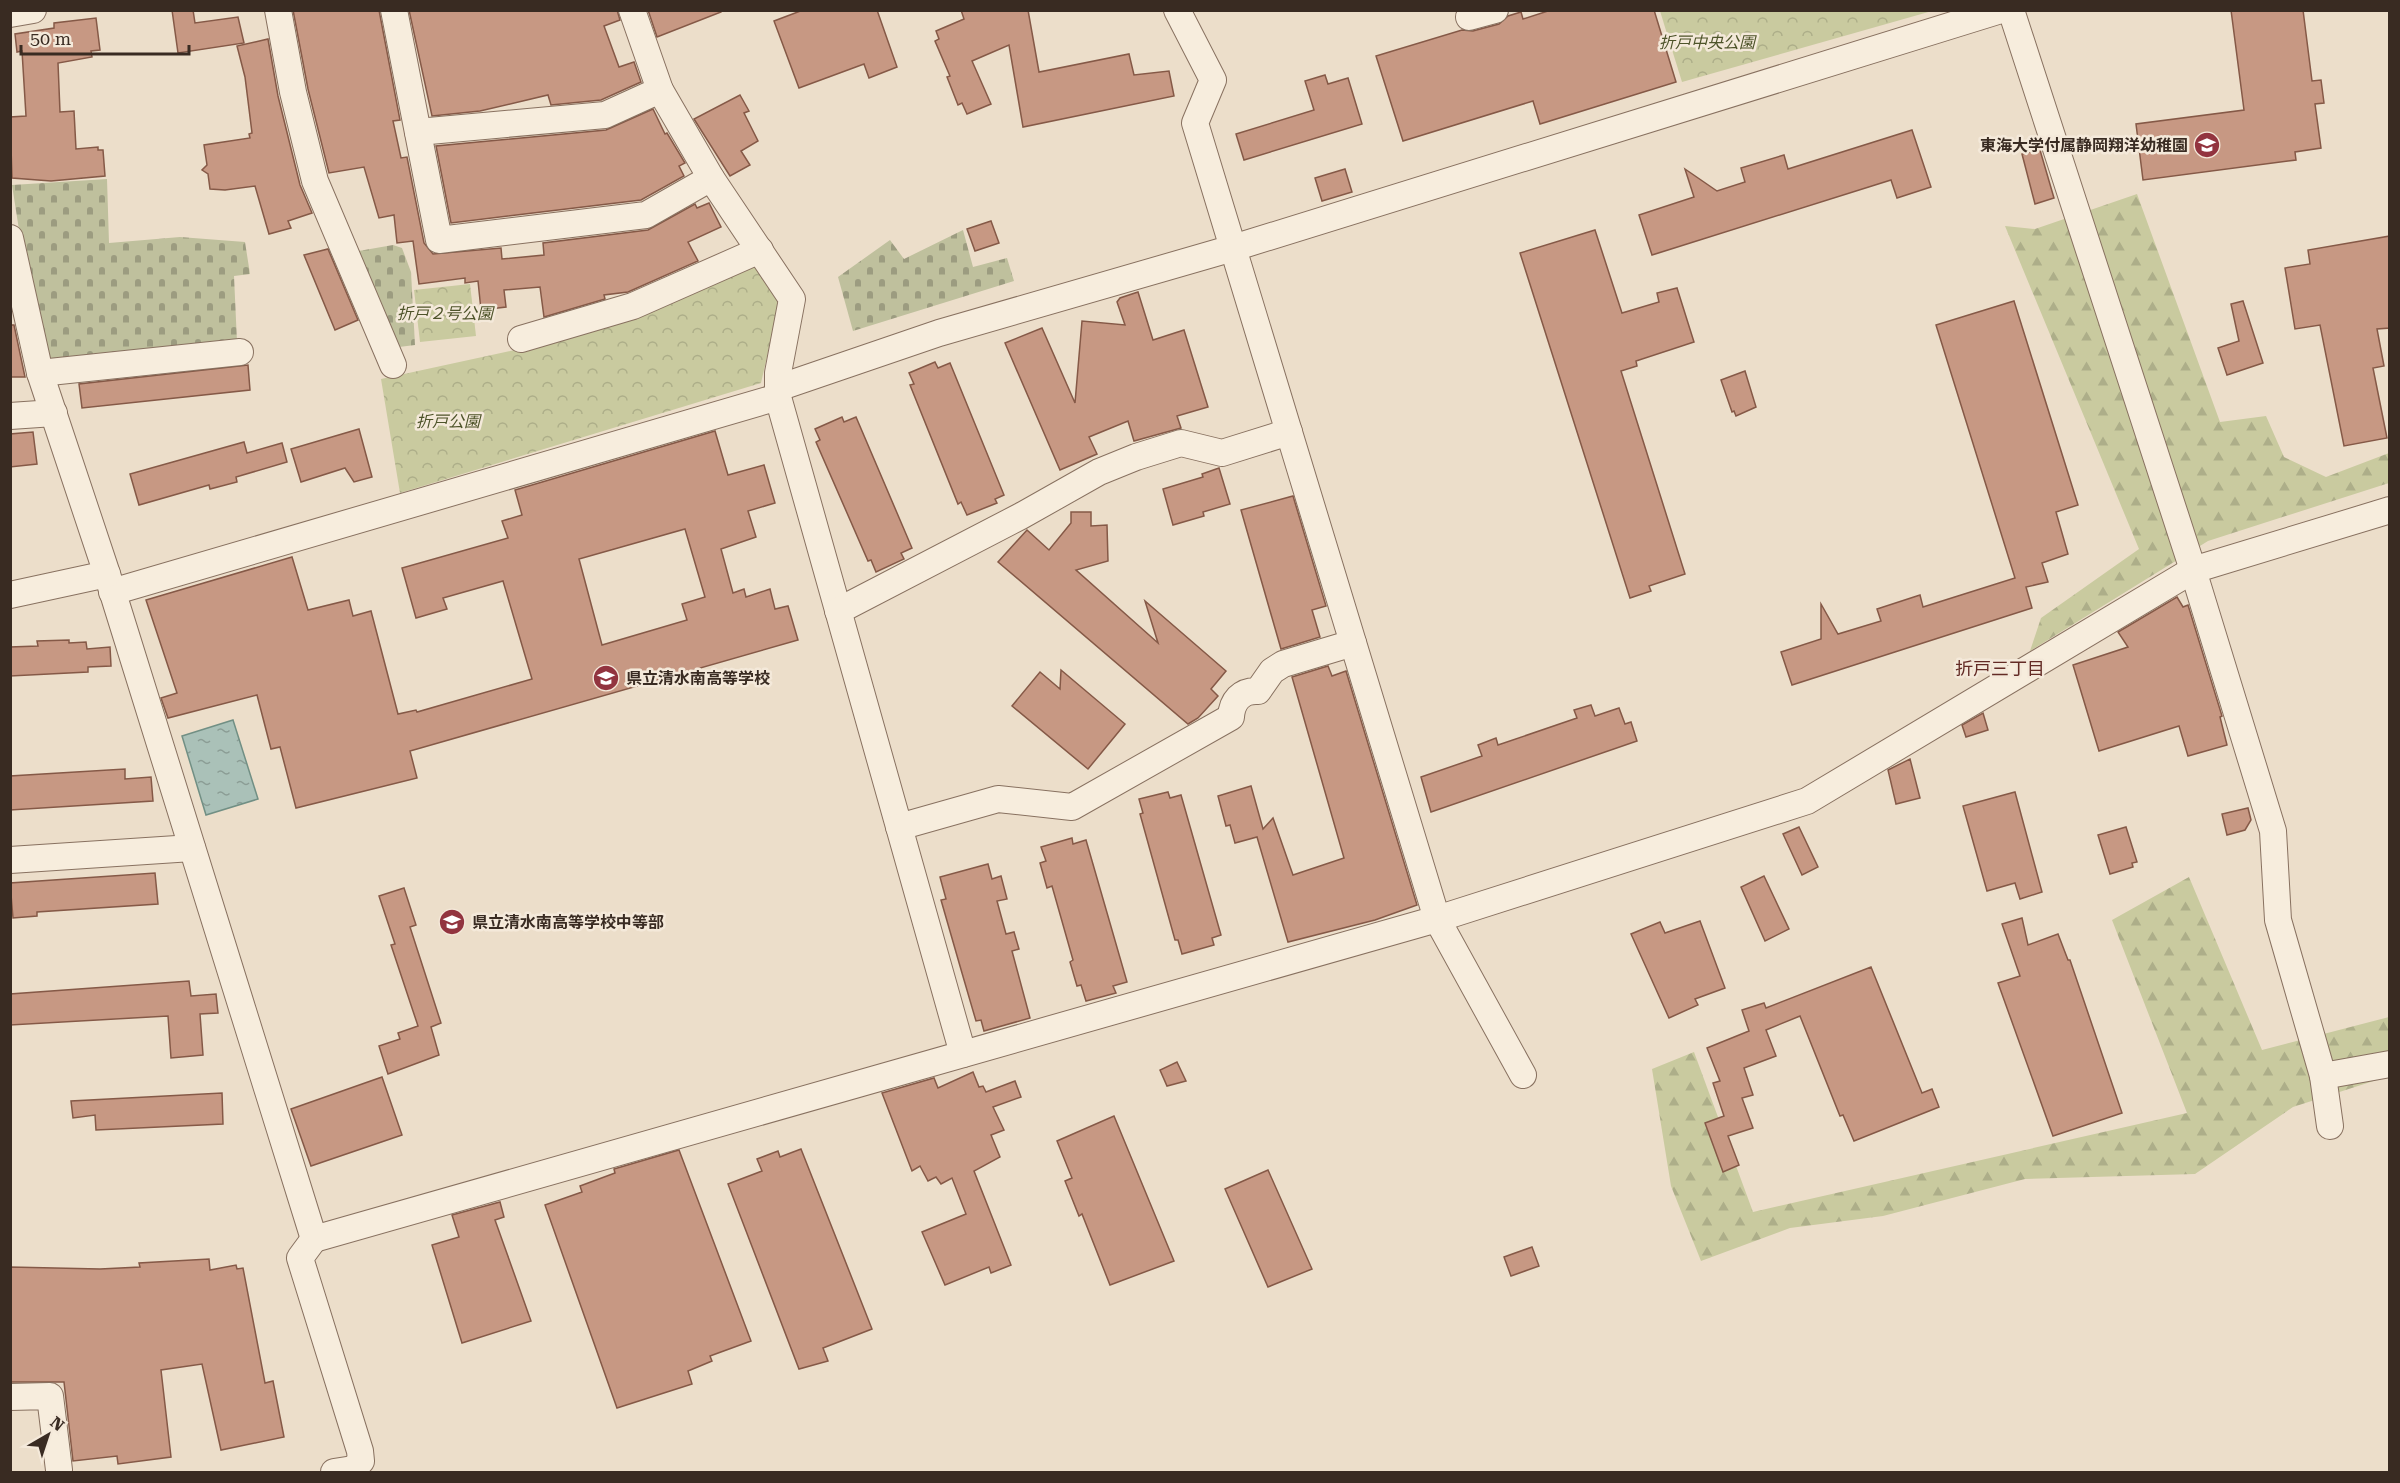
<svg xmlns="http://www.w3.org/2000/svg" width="2400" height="1483" font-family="'Roboto Serif','Noto Sans JP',serif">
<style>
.forest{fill:url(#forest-firs)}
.cemetery{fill:url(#cemetery-stones)}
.park{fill:url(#park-crowns)}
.water{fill:url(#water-ripples);stroke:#718f84;stroke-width:1.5}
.building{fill:#c79883;stroke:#855947;stroke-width:1.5;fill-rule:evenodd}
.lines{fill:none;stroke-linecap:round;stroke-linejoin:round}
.minor-casing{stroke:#887160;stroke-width:28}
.minor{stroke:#f7eddd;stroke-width:26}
.labels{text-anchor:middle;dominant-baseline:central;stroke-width:5;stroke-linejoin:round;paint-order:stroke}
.park-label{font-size:16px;font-style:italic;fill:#4e542a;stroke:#f4e9da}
.poi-label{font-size:16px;font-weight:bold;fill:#392b22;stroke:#f4e9da;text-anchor:start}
.neighbourhood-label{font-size:18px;fill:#632b25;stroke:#f4e9da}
</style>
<defs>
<pattern id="forest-firs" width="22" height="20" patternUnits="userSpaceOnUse" patternTransform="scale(1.5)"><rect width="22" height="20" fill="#c9ca9f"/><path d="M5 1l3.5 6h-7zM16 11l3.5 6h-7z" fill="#adae89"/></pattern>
<pattern id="cemetery-stones" width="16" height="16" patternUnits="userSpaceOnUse" patternTransform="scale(1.5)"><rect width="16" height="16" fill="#bfc09d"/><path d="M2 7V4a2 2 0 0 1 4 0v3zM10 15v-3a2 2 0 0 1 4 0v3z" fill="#9c9c80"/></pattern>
<pattern id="park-crowns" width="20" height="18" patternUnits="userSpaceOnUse" patternTransform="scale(1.5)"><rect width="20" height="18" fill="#c9ca9f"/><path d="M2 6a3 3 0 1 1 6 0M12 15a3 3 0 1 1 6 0" fill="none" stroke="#adae89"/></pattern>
<pattern id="water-ripples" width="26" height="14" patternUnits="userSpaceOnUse" patternTransform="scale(1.5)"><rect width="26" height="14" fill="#aac1b8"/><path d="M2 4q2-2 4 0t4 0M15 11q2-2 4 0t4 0" fill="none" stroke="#8b9d95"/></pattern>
</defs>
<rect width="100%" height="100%" fill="#ecdeca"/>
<g class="forest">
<polygon points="2137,194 2220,422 2266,416 2284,457 2326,477 2389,453 2389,483 2208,541 2030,651 2041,618 2139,549 2005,226 2035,229"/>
<polygon points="2189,877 2262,1050 2389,1017 2389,1076 2293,1107 2195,1174 2025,1179 1883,1216 1790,1228 1701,1261 1671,1186 1652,1069 1694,1052 1753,1212 2187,1113 2112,920"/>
</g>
<g class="cemetery">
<polygon points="107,179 109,243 180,237 245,242 250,274 234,276 237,342 49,362 22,249 12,185"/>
<polygon points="963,230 973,267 1007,258 1014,281 853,331 838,277 890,240 904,259"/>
<polygon points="393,245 402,248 411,272 415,345 391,348 353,252"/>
</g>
<g class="park">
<polygon points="1660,11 1660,10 1932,11 1682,82"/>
<polygon points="756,263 779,304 761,383 400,493 381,379 575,337"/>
<polygon points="470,284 476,336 420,342 414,290"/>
</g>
<polygon class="water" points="233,720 258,799 206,815 182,736"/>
<g class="building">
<polygon points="172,10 193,10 195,23 238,17 244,43 178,53"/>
<polygon points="293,10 379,10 400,120 393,121 401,158 407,157 424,243 433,254 501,248 502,259 544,255 543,243 648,230 695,204 697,208 709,203 721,227 688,242 698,261 628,292 604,295 605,299 544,317 540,287 504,290 506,307 481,310 478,281 465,283 465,278 419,284 413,241 397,243 394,215 379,218 364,167 329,173 308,89"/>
<polygon points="409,10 617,10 620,20 604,26 619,67 634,62 641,82 601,100 551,105 548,95 480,111 432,116"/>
<polygon points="648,10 721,10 721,12 657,37"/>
<polygon points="803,10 877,10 897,67 869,78 864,64 799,88 774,21"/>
<polygon points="961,10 1028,10 1039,72 1129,54 1134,75 1169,71 1174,96 1023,127 1009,45 972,61 991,104 967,114 962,103 958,105 947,77 950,76 935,41 939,39 936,31 964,19"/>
<polygon points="1551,10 1654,10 1676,82 1540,124 1533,101 1403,141 1376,56 1462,30 1473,31 1499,24 1508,16 1521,12 1523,19"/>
<polygon points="2231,10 2303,10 2312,81 2321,80 2324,103 2315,104 2321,148 2295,152 2296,160 2143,180 2136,124 2244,110"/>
<polygon points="96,18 100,50 91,51 92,57 58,63 60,112 74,111 76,149 98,147 98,150 103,150 105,176 51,181 12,178 10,117 26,116 22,51 17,52 15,34 54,28 54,23"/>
<polygon points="268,39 278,96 300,185 312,213 288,221 291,228 269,234 255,186 225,190 210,189 208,174 202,170 207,165 204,145 250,138 249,134 252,133 245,77 237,46"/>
<polygon points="1325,75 1328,84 1348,78 1362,124 1244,160 1236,134 1314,110 1305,81"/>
<polygon points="740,95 749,111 744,113 758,141 741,151 750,165 730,176 694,119"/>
<polygon points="653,109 665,134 667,133 685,163 679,166 684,176 641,200 451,223 436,146 606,130"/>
<polygon points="1912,130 1931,187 1897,198 1891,180 1652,255 1639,215 1694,197 1685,169 1717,191 1745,182 1741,168 1784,155 1788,169"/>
<polygon points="2040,150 2054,198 2035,204 2022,154"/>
<polygon points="1345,169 1352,192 1322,201 1315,178"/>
<polygon points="991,221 999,243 975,251 967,229"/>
<polygon points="1595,230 1622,313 1659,302 1657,293 1677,288 1694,342 1636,361 1637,366 1621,371 1685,574 1649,586 1651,591 1630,598 1520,253"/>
<polygon points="2390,236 2390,328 2377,329 2384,366 2373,368 2387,438 2344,446 2320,325 2295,329 2285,268 2310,264 2308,250"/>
<polygon points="328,249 358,320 335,330 304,255"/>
<polygon points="1138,292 1153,340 1184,330 1208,407 1177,416 1181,428 1134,441 1128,421 1089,437 1097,454 1060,470 1005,343 1042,328 1075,403 1082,321 1125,325 1117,302 1120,298"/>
<polygon points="2014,301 2078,505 2056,512 2068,554 2042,563 2048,582 2026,587 2032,608 1792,685 1781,652 1821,639 1821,604 1838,634 1881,621 1877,609 1920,595 1923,607 2015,578 1936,325"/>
<polygon points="2243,301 2263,363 2227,375 2218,348 2239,341 2231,304"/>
<polygon points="10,325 14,325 25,377 10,377"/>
<polygon points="935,362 938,368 950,363 1004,495 995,499 997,503 967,515 961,502 958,504 910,385 914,384 909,373"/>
<polygon points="248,365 250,390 82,408 79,384"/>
<polygon points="1745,371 1756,407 1736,416 1734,411 1732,412 1721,380"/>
<polygon points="842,417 844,422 856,417 912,548 901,553 904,559 876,572 871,560 868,561 816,442 820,440 815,429"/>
<polygon points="359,429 372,477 354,482 345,468 301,482 291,449"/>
<path d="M715,431L728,475L764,465L775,503L748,511L756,537L721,549L733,593L744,589L746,597L770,589L775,609L788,606L798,640L410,751L417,778L296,808L280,747L271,749L257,695L168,718L161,698L177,693L146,600L292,557L308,610L349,600L353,616L371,611L398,714L416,710L417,712L532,679L503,581L443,598L447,609L416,618L402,568L508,538L502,521L522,515L515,490ZM685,529L705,597L682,604L687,620L602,645L579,559Z"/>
<polygon points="33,432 37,464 10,467 10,434"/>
<polygon points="244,442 247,453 282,443 287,462 236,477 237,482 210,489 209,485 139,505 130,474"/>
<polygon points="1219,468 1230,504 1203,512 1204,516 1173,525 1163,489 1203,477 1202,474"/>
<polygon points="1293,496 1326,606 1312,610 1320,637 1281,649 1241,510"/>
<polygon points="1071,512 1091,512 1091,526 1107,525 1108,561 1076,570 1158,643 1145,601 1226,671 1211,689 1218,696 1198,718 1188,724 998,562 1027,530 1049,550 1071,523"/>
<polygon points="2177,597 2183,607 2188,605 2222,716 2220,717 2227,745 2188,756 2179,726 2099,751 2073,665 2128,647 2118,632"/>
<polygon points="69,640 69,643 86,642 87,649 110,647 111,666 88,667 88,672 10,676 10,647 38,646 37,641"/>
<polygon points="1328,666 1332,676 1346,671 1417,905 1375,920 1288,942 1257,837 1235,843 1230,825 1226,826 1218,796 1251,786 1263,829 1273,818 1293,875 1344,858 1292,677"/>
<polygon points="1061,670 1125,724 1088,769 1012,706 1040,672 1060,689"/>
<polygon points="1591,705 1595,716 1619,708 1625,724 1631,722 1637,741 1431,812 1421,777 1482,756 1478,745 1496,738 1498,745 1577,718 1574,710"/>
<polygon points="1983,713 1988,730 1966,737 1962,725"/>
<polygon points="1910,759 1920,798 1896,804 1888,770"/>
<polygon points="125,769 125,779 151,777 153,801 10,810 10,776"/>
<polygon points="1168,792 1170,798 1181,795 1221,935 1212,938 1214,945 1182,954 1178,940 1175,940 1140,814 1143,813 1139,799"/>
<polygon points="2015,792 2042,892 2020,899 2015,883 1987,891 1963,806"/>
<polygon points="2248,808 2251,820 2245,830 2227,835 2222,814"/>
<polygon points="1799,827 1818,867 1802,875 1783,834"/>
<polygon points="2126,827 2137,862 2132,863 2133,867 2110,874 2098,835"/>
<polygon points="1072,838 1073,844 1086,840 1127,982 1113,986 1116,993 1086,1001 1081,985 1077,986 1070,962 1073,960 1052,886 1047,888 1040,863 1046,861 1041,847"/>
<polygon points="988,864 992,879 1001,876 1007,899 997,901 1006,934 1014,932 1019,949 1012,951 1030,1018 984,1031 981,1020 976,1021 962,973 941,900 946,899 940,877"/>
<polygon points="155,873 158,904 37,912 37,916 13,918 10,883"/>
<polygon points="1764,876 1789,929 1765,941 1741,887"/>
<polygon points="404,888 416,925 410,927 441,1023 431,1027 439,1055 388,1074 379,1046 400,1039 398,1033 418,1026 391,945 395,944 379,896"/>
<polygon points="2022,918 2028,945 2058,934 2068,960 2070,960 2122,1113 2053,1136 1998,983 2020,976 2002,924"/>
<polygon points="1700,921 1725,988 1695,999 1698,1005 1669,1018 1631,934 1660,922 1665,933"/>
<polygon points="1871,967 1922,1093 1932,1089 1939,1107 1854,1141 1843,1115 1840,1116 1800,1016 1766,1030 1776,1056 1744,1068 1753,1095 1742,1098 1753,1128 1728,1136 1739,1165 1723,1172 1705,1123 1724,1116 1713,1083 1720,1081 1707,1048 1749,1031 1742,1010 1764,1003 1766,1008"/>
<polygon points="189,981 191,996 216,994 218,1013 200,1014 203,1055 171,1058 168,1016 10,1025 10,994"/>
<polygon points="1177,1062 1186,1081 1167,1086 1160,1070"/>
<polygon points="973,1072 979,1087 983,1086 986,1092 1015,1081 1021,1097 993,1107 1004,1130 991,1135 1000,1157 974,1171 1011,1265 991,1273 989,1267 945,1285 922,1232 966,1214 952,1178 941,1184 936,1177 928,1181 920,1166 912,1171 882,1093 934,1078 938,1088"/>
<polygon points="382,1077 402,1135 311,1166 291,1109"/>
<polygon points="222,1093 223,1124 96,1130 95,1115 73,1118 71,1101"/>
<polygon points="1114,1116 1174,1261 1110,1285 1082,1214 1079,1216 1065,1181 1072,1178 1057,1141"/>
<polygon points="801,1149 872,1329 823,1348 828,1361 799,1369 728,1184 762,1171 757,1159 778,1151 780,1157"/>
<polygon points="679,1150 751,1341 710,1356 712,1361 688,1371 692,1384 617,1408 545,1205 582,1192 580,1186 615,1173 614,1169"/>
<polygon points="1268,1170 1312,1269 1268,1287 1225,1189"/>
<polygon points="500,1202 504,1217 495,1220 531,1321 462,1343 432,1245 459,1237 452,1215"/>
<polygon points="1532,1247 1539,1266 1511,1276 1504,1257"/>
<polygon points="209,1259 210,1270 236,1265 237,1269 243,1268 265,1383 273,1381 284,1437 221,1450 202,1364 161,1370 171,1457 118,1464 117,1456 73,1461 64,1382 10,1382 10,1267 100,1269 140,1267 139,1263"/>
</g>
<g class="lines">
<g class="minor-casing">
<g id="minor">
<polyline points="278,10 293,92 315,181 393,365"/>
<polyline points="394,10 439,240 646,215 711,178"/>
<polyline points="632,10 660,90 711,178 792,299 778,373 778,397 963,1054"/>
<polyline points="1177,10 1213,80 1195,123 1437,919 1523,1075"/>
<polyline points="2011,10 2193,570 2273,831 2278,920 2323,1076 2390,1064"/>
<polyline points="10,14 33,10"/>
<polyline points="1469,17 1495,10"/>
<polyline points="418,132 605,115 660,90"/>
<polyline points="10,238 40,373 107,574 314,1239 1437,919 1807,801 2193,570 2390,510"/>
<polyline points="521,339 633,306 760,250"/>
<polyline points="40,373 240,352"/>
<polyline points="778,388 939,333 1233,248 2001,10"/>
<polyline points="10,416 54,413"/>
<polyline points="112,592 778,397"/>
<polyline points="10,595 107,574"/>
<polyline points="838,611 1021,516 1099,472 1136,457 1181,443 1222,453 1289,432"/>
<path d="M899,827L998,799L1072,807L1231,717C1232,701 1241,690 1258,691L1272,671L1283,664L1353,643"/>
<polyline points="10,860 192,848"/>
<polyline points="2323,1076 2330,1126"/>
<polyline points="314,1239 300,1258 360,1451 361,1461 353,1469 334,1472"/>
<polyline points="10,1397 50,1396 59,1470"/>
</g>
</g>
<use href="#minor" class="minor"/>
</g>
<defs>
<g id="school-disc" transform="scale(1.35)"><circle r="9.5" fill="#92343f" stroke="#f4e9da"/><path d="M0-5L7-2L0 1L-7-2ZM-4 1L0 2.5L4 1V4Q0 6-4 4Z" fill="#fff"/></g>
</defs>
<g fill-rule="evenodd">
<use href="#school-disc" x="2207" y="145"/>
<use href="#school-disc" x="606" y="678"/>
<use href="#school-disc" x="452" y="922"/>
</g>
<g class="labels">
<g class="park-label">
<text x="1707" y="42">折戸中央公園</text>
<text x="445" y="313">折戸２号公園</text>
<text x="448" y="421">折戸公園</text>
</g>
<g class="poi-label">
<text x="2188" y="145" text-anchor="end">東海大学付属静岡翔洋幼稚園</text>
<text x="626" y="678">県立清水南高等学校</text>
<text x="472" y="922">県立清水南高等学校中等部</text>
</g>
<g class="neighbourhood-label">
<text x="2000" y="668">折戸三丁目</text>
</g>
</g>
<rect width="2400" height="1483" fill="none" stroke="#392b22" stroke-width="24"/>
<g transform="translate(48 1435) rotate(39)" stroke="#f4e9da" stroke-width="4.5" paint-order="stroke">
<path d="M0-4.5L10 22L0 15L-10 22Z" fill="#392b22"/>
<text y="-9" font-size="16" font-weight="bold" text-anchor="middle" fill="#392b22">N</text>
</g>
<path d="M21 45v9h168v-9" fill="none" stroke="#392b22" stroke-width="3"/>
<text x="30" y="45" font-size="18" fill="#392b22" stroke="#f4e9da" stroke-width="4.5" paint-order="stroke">50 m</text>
</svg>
